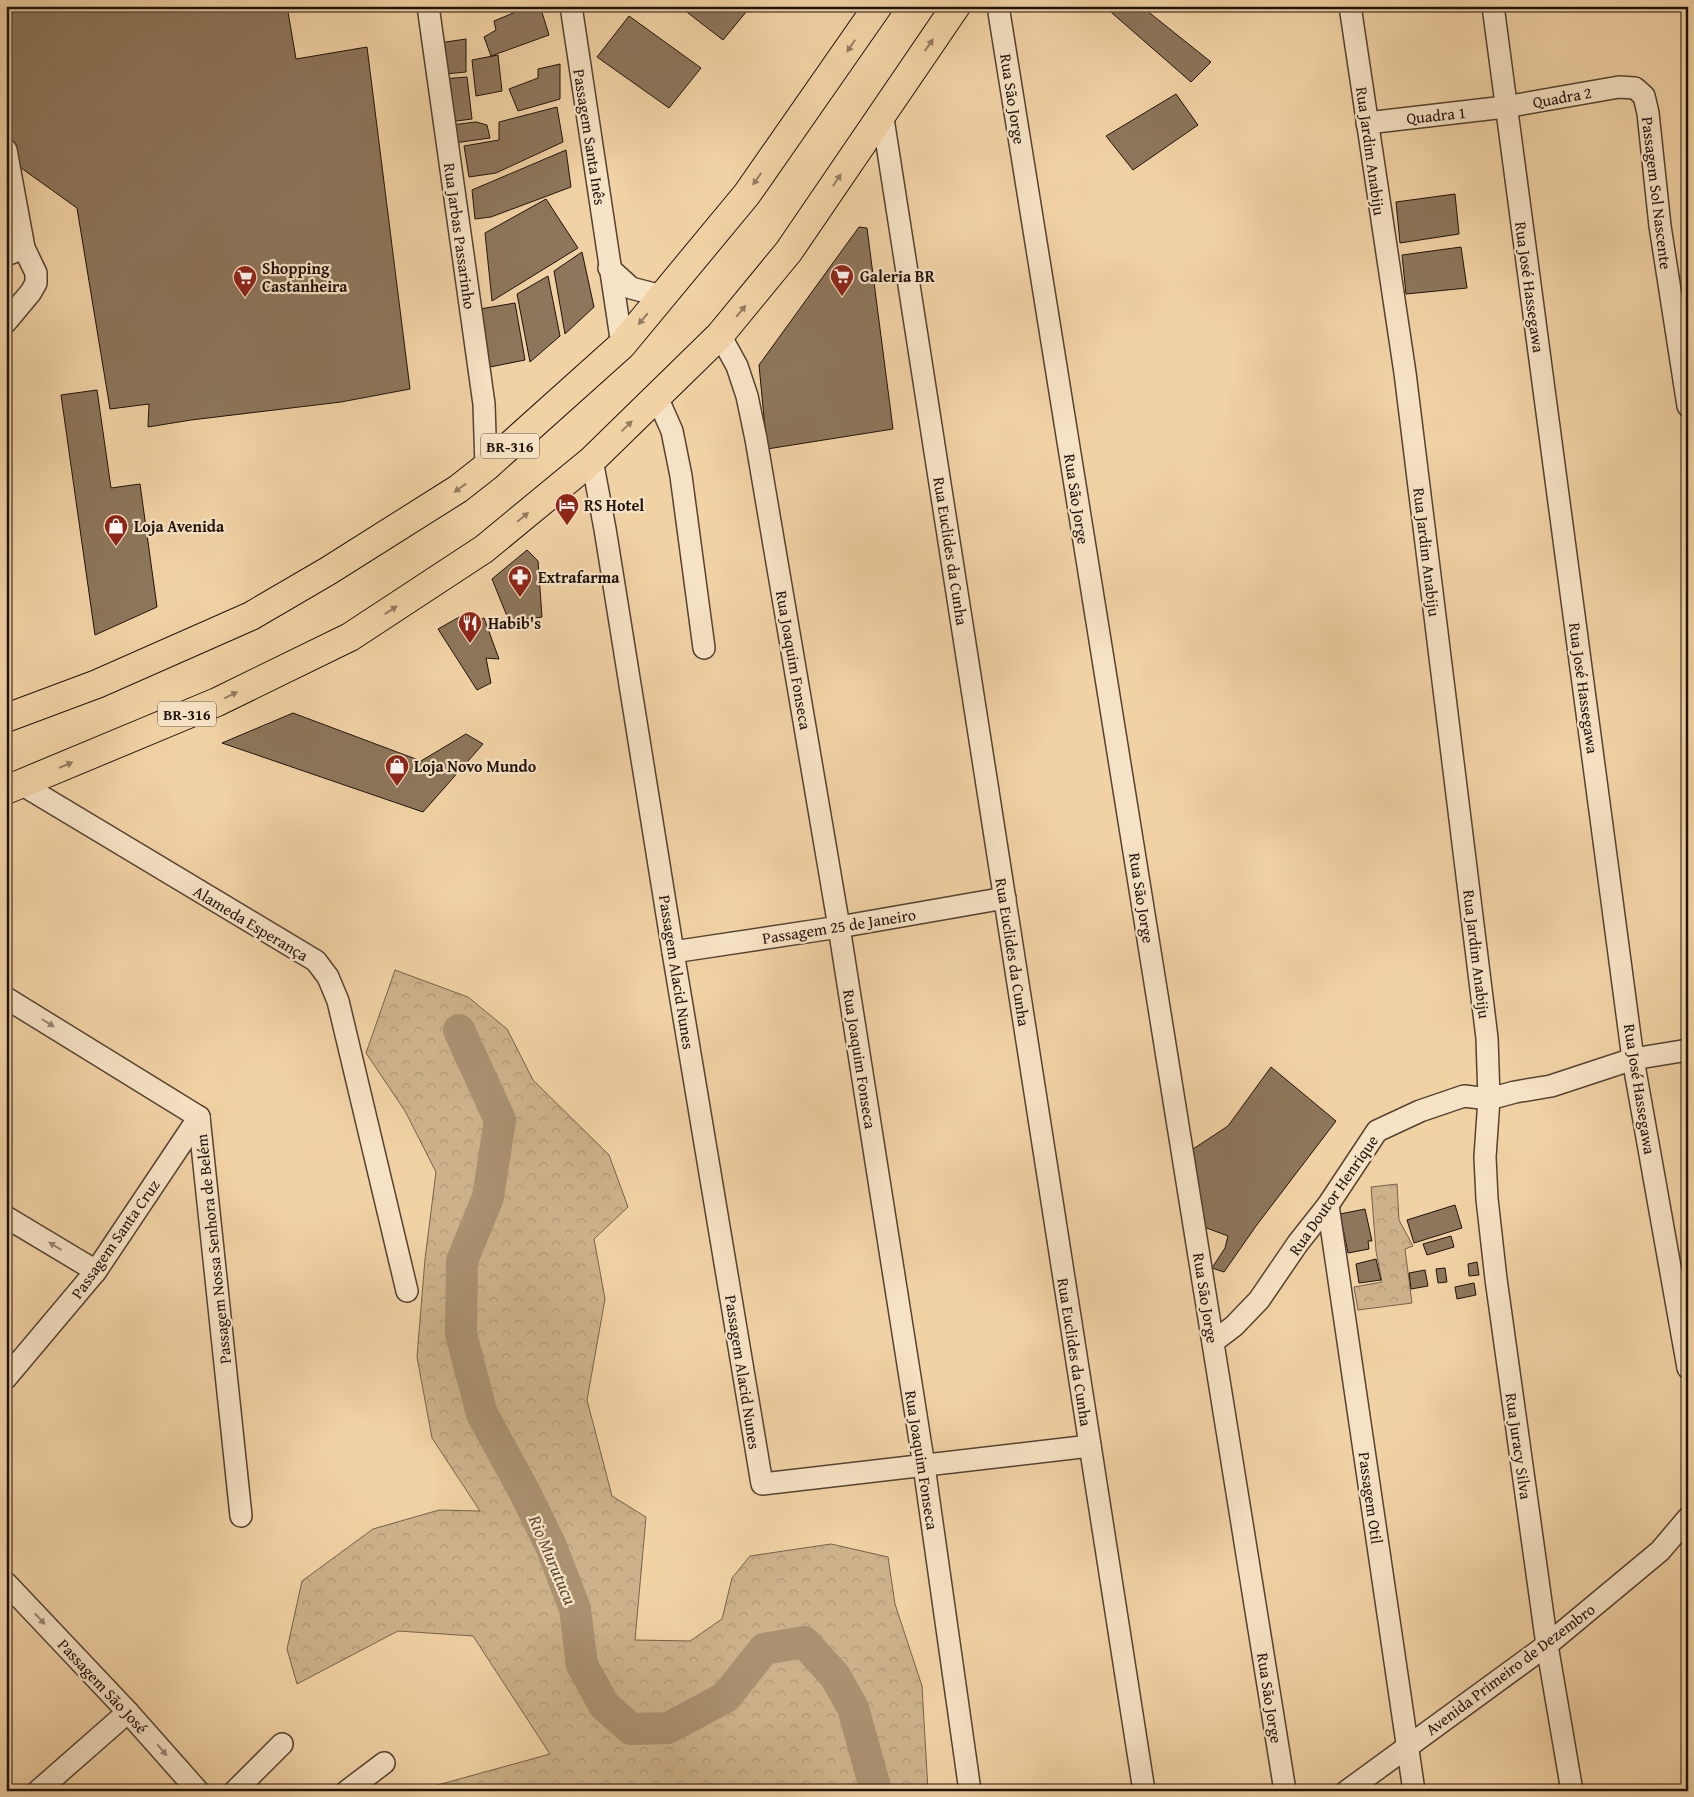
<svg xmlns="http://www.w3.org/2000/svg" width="1694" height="1797" font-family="'Gentium Book Plus',serif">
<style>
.forest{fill:url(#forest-crowns);stroke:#76624b}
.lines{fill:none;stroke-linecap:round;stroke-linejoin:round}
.river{stroke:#aa9170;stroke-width:32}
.building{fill:#8d765b;stroke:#20120c}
.minor-casing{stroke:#544232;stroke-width:24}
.highway-casing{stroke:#20120c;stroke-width:30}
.minor{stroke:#f6e2c4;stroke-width:21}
.highway{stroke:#f1d2a4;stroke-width:28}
.oneway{fill:#937c60}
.oneway2{fill:#968471}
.labels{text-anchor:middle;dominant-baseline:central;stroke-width:4.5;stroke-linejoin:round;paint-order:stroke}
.shield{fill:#f6e2c4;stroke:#605043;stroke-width:1}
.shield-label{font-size:15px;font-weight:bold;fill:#20120c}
.street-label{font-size:16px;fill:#20120c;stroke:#f6e2c4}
.poi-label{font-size:16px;font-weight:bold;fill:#20120c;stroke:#f6e2c4;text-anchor:start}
.water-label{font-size:18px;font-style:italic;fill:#5e4b39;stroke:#f6e2c4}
</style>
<defs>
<pattern id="forest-crowns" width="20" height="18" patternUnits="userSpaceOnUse" patternTransform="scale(1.25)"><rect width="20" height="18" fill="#cdb18a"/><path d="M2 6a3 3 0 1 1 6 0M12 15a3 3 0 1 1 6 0" fill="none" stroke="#b09776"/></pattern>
</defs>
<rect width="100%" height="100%" fill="#f1d2a4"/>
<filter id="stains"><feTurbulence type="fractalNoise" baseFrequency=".004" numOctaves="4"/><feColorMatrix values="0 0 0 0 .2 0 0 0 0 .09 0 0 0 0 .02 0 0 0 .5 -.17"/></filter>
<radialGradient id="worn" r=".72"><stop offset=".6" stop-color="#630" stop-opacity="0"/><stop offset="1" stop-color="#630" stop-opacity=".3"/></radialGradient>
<g class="forest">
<polygon points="395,970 468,997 507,1029 533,1080 609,1155 628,1207 594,1239 605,1299 587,1400 612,1496 646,1517 635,1640 690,1641 722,1619 732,1578 750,1556 831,1544 888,1557 895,1604 922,1686 928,1791 438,1791 434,1786 550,1754 473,1636 398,1631 297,1684 287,1649 302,1581 373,1529 439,1510 480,1511 432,1438 417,1357 425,1259 436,1172 405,1111 366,1053"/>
<polygon points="1397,1184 1399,1220 1413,1246 1405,1249 1412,1303 1358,1310 1354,1287 1382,1282 1376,1251 1371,1187"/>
</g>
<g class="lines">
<polyline class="river" points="459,1030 500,1120 488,1197 462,1261 461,1334 482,1414 524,1491 551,1546 575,1609 582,1665 604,1705 631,1729 668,1728 726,1697 764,1649 804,1642 835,1676 853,1708 876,1791"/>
</g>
<g class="building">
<polygon points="6,6 287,6 296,59 367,47 410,389 341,402 191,420 148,427 149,404 110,409 77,208 17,165 6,108"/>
<polygon points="468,6 489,6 470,12"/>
<polygon points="530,6 540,6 549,35 491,56 484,37 496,30 494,21"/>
<polygon points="679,6 751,6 723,40"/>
<polygon points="1104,6 1141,6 1211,62 1191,82"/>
<polygon points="629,16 701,68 669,108 597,57"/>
<polygon points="466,39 466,72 445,74 439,43"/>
<polygon points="498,55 502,91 476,96 472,60"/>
<polygon points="560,64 560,99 518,111 509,89 538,78 538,69"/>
<polygon points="467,77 472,119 449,122 443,79"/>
<polygon points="1176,94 1198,125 1133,170 1106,136"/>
<polygon points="557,107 563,142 496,173 469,177 464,146 499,140 499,122"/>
<polygon points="476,122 487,125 490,138 454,143 451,125"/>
<polygon points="566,150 571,187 491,217 475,219 472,190"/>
<polygon points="1455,194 1459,234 1400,243 1396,202"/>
<polygon points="546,199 578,248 492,301 485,233"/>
<polygon points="859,227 867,228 893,429 767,449 759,365"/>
<polygon points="1461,247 1467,288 1406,294 1402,255"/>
<polygon points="582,252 594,307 565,334 554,271"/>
<polygon points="548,276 560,336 530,362 517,294"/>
<polygon points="515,303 525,360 490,367 480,309"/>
<polygon points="97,390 111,488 140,484 157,607 95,635 61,395"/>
<polygon points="527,550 538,561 542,617 509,621 492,579"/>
<polygon points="470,611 476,621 484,618 499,659 486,658 491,683 477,690 438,629"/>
<polygon points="293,713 421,761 466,734 483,744 423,812 222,743"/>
<polygon points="1271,1067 1336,1121 1256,1226 1224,1272 1212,1268 1225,1248 1228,1236 1204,1227 1193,1149 1228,1126"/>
<polygon points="1455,1205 1462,1228 1414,1243 1407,1220"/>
<polygon points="1365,1209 1372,1241 1368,1241 1369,1249 1348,1253 1340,1214"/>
<polygon points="1451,1236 1454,1247 1427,1255 1423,1244"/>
<polygon points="1376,1259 1381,1280 1359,1283 1356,1264"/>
<polygon points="1477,1262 1479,1275 1469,1276 1468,1264"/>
<polygon points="1445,1268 1447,1282 1438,1283 1436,1269"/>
<polygon points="1425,1270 1428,1286 1411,1289 1409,1273"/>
<polygon points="1474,1283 1476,1295 1457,1299 1455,1287"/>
</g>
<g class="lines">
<g class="minor-casing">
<g id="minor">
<polyline points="428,6 484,404 486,467"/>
<polyline points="571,6 622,345"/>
<polyline points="998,6 1285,1791"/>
<polyline points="1350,6 1405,373 1487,1038 1489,1099 1485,1157 1487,1199 1496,1279 1547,1645 1572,1791"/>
<polyline points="1493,6 1633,1059 1688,1368"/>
<polyline points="882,112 1144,1791"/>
<polyline points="1367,123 1505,107 1619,87 1635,88 1644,96 1648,113 1660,226 1688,406"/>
<polyline points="6,150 24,248 36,273 36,283 31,292 6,322"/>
<polyline points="6,255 24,248"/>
<polyline points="609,268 631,288 662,296"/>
<polyline points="720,335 737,366 747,396 756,439 839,927 924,1466 970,1791"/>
<polyline points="657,397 672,431 681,476 704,648"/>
<polyline points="592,460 605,529 673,952 762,1484 1090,1446"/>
<polyline points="21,784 316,961 328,977 338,1001 407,1291"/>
<polyline points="673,952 839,927 1005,898"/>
<polyline points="6,998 199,1117"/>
<polyline points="199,1117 241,1516"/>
<polyline points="1328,1205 1414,1791"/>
<polyline points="6,1217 96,1271"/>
<polyline points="1213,1342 1234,1326 1259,1300 1298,1243 1328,1205 1377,1131 1420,1111 1464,1096 1489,1099 1515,1092 1551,1086 1633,1059 1688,1050"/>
<polyline points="6,1378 96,1271 199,1117"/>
<polyline points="6,1583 128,1712 198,1791"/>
<polyline points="38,1791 128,1712"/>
<polyline points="235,1791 282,1744"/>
<polyline points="347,1791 384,1763"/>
<polyline points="1347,1791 1547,1645 1660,1551 1688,1518"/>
</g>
</g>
<g class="highway-casing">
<g id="highway">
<polyline points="6,718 97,684 251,616 328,571 458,489 486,467 622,345 747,194 878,6"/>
<polyline points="6,790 217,702 350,637 484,549 592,460 720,335 789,251 956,6"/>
</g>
</g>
<use href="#minor" class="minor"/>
<use href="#highway" class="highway"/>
</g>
<defs><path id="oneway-solid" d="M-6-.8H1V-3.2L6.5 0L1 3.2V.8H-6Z" transform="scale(1.25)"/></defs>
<g class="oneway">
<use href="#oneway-solid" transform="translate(929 45) rotate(-55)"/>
<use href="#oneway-solid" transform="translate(851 46) rotate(124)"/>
<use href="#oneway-solid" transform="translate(757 179) rotate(125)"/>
<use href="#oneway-solid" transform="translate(837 180) rotate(-56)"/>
<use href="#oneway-solid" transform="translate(741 311) rotate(-50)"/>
<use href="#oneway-solid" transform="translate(643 319) rotate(130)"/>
<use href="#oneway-solid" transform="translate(627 426) rotate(-44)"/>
<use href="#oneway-solid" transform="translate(460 488) rotate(144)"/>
<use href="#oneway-solid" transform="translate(523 517) rotate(-40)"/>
<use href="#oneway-solid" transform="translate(391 610) rotate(-33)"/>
<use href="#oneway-solid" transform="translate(231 695) rotate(-26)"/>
<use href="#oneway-solid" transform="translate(66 765) rotate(-23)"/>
</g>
<g class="oneway2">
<use href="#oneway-solid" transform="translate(48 1023) rotate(32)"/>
<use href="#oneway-solid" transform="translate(55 1246) rotate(-149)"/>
<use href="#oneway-solid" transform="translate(40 1619) rotate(47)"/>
<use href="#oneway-solid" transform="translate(162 1750) rotate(49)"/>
</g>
<defs>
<g id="supermarket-pin" transform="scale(1.25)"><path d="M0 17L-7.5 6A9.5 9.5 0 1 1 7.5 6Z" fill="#8f2418" stroke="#f6e2c4"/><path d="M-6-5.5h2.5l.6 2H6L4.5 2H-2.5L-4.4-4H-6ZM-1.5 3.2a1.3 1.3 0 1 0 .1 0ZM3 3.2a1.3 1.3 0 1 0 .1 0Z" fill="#fff"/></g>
<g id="hotel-pin" transform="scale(1.25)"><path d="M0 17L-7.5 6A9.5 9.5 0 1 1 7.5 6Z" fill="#8f2418" stroke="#f6e2c4"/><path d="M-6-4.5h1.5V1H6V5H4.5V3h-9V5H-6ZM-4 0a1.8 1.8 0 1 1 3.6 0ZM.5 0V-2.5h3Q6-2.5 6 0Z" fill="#fff"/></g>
<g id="shop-pin" transform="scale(1.25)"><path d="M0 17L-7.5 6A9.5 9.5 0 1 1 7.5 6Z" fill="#8f2418" stroke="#f6e2c4"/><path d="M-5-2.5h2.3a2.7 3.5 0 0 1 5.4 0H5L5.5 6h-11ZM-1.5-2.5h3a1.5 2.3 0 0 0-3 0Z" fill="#fff"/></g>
<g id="pharmacy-pin" transform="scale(1.25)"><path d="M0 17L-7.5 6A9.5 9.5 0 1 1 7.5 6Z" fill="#8f2418" stroke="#f6e2c4"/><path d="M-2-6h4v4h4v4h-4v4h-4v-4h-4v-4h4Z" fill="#fff"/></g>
<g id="restaurant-pin" transform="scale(1.25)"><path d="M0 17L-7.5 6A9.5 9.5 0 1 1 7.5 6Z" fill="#8f2418" stroke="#f6e2c4"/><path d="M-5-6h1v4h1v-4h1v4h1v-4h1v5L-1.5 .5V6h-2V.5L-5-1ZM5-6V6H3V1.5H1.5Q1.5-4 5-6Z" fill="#fff"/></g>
</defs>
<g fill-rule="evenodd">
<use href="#supermarket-pin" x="842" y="276"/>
<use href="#supermarket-pin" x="245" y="277"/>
<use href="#hotel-pin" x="567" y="505"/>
<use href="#shop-pin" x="116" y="526"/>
<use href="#pharmacy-pin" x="520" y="577"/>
<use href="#restaurant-pin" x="470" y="623"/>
<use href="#shop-pin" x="397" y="766"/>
</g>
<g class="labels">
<g class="shield">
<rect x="481" y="433.5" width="58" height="25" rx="4"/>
<rect x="158" y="701.5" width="58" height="25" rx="4"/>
</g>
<g class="shield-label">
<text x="510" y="446">BR-316</text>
<text x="187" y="714">BR-316</text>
</g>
<g class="street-label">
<text transform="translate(1562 97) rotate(-10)">Quadra 2</text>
<text transform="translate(1013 99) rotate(81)">Rua São Jorge</text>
<text transform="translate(1436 115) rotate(-6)">Quadra 1</text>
<text transform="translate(590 137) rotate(81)">Passagem Santa Inês</text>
<text transform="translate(1371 151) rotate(82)">Rua Jardim Anabiju</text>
<text transform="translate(1657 193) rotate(83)">Passagem Sol Nascente</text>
<text transform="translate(460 236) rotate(82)">Rua Jarbas Passarinho</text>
<text transform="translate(1530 287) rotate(82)">Rua José Hassegawa</text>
<text transform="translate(1077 499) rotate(81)">Rua São Jorge</text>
<text transform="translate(951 551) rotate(81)">Rua Euclides da Cunha</text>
<text transform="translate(1427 552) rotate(83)">Rua Jardim Anabiju</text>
<text transform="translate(794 660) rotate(80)">Rua Joaquim Fonseca</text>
<text transform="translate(1584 688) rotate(82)">Rua José Hassegawa</text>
<text transform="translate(1142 898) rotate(81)">Rua São Jorge</text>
<text transform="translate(251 923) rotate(31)">Alameda Esperança</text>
<text transform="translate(839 926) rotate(-9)">Passagem 25 de Janeiro</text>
<text transform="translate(1013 952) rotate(81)">Rua Euclides da Cunha</text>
<text transform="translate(1477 954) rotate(83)">Rua Jardim Anabiju</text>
<text transform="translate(677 972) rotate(81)">Passagem Alacid Nunes</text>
<text transform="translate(860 1059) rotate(81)">Rua Joaquim Fonseca</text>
<text transform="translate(1640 1089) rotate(81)">Rua José Hassegawa</text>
<text transform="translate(1333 1195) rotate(-55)">Rua Doutor Henrique</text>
<text transform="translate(115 1239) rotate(-55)">Passagem Santa Cruz</text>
<text transform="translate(213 1249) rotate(-96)">Passagem Nossa Senhora de Belém</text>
<text transform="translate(1206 1298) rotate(81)">Rua São Jorge</text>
<text transform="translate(1075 1352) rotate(81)">Rua Euclides da Cunha</text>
<text transform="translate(743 1372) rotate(81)">Passagem Alacid Nunes</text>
<text transform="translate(1519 1446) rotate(82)">Rua Juracy Silva</text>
<text transform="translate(922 1460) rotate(81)">Rua Joaquim Fonseca</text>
<text transform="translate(1371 1498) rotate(82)">Passagem Otil</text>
<text transform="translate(1510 1669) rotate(-37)">Avenida Primeiro de Dezembro</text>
<text transform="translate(103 1686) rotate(47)">Passagem São José</text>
<text transform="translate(1270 1698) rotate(81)">Rua São Jorge</text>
</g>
<g class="poi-label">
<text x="262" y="268">Shopping<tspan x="262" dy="18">Castanheira</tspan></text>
<text x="860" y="276">Galeria BR</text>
<text x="584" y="505">RS Hotel</text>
<text x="134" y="526">Loja Avenida</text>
<text x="538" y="577">Extrafarma</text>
<text x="488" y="623">Habib's</text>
<text x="414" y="766">Loja Novo Mundo</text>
</g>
<g class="water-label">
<text transform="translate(553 1560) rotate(67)">Rio Murutucu</text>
</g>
</g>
<rect width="1694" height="1797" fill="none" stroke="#f1d2a4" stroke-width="25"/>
<rect x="8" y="8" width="1679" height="1782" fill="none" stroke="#20120c" stroke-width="2.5"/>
<rect x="12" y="12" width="1669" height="1772" fill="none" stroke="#20120c"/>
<rect width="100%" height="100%" filter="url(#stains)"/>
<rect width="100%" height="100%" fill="url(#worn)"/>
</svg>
